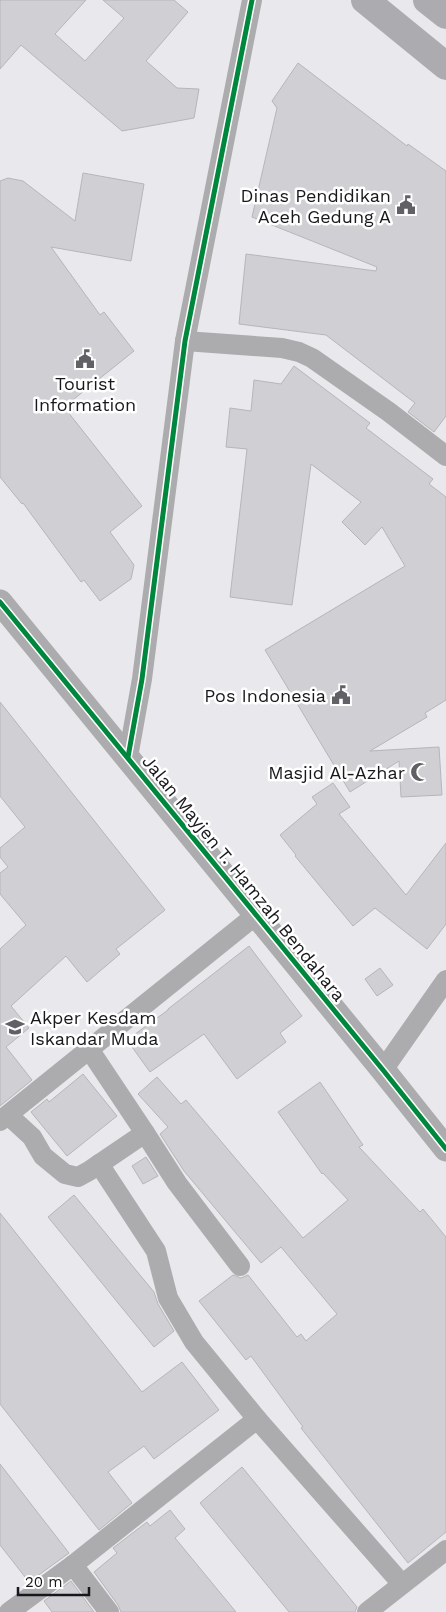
<svg xmlns="http://www.w3.org/2000/svg" width="446" height="1612" font-family="'Work Sans',sans-serif">
<style>
.building{fill:#d0d0d4;stroke:#b6b6ba}
.lines{fill:none;stroke-linecap:round;stroke-linejoin:round}
.minor{stroke:#acacae;stroke-width:20}
.tertiary{stroke:#acacae;stroke-width:25}
.trunk{stroke:#acacb0;stroke-width:28}
.cycleway-casing{stroke:#fff;stroke-width:8}
.cycleway{stroke:#00873e;stroke-width:5}
.labels{text-anchor:middle;dominant-baseline:central;stroke-width:5;stroke-linejoin:round;paint-order:stroke}
.poi-label{font-size:18px;fill:#18181c;stroke:#fff;text-anchor:end}
.street-label{font-size:18px;fill:#18181c;stroke:#fff}
</style>
<rect width="100%" height="100%" fill="#e8e8ed"/>
<g class="building">
<polygon points="0,0 86,0 55,34 85,61 124,18 103,0 174,0 188,12 146,61 177,88 199,89 194,118 122,131 21,45 0,69"/>
<polygon points="298,63 407,146 408,144 446,171 446,416 434,432 408,412 415,403 326,335 239,324 246,254 376,271 377,267 252,217 277,108 272,101"/>
<polygon points="83,173 144,184 131,261 51,247 100,315 104,312 134,351 64,407 142,506 110,532 134,565 131,579 100,601 84,580 81,582 23,503 22,504 0,477 0,181 8,178 23,181 75,221"/>
<polygon points="294,366 370,423 366,428 433,479 429,484 446,497 446,700 425,713 427,717 370,751 439,747 442,795 401,797 399,761 350,792 265,650 405,566 382,527 365,545 342,522 361,502 311,464 292,605 230,597 247,449 226,447 230,408 251,411 254,380 281,384"/>
<polygon points="0,702 165,910 116,949 120,954 87,982 66,956 11,1006 29,1028 6,1047 32,1080 0,1106 0,949 26,925 0,894 0,873 8,867 0,857 0,848 25,827 0,796"/>
<polygon points="333,783 350,807 339,814 406,895 446,843 446,924 427,949 375,908 353,926 295,856 296,855 280,835 317,804 312,797"/>
<polygon points="249,946 302,1016 280,1033 286,1042 237,1079 204,1034 150,1072 127,1040 168,1010 168,1009"/>
<polygon points="380,968 393,985 377,996 365,979"/>
<polygon points="83,1074 117,1116 67,1156 31,1112 47,1099 49,1102"/>
<polygon points="157,1077 181,1104 186,1100 303,1238 348,1200 323,1173 322,1174 278,1112 320,1082 363,1145 359,1147 420,1212 423,1209 446,1237 446,1532 408,1563 301,1428 303,1427 251,1356 246,1360 199,1301 233,1275 241,1278 248,1275 297,1337 301,1334 306,1341 337,1314 281,1247 261,1263 184,1171 160,1134 168,1127 138,1094"/>
<polygon points="146,1157 158,1176 143,1184 132,1166"/>
<polygon points="74,1195 154,1292 158,1304 174,1331 154,1347 48,1217"/>
<polygon points="0,1213 142,1392 182,1362 219,1410 154,1459 144,1446 108,1472 132,1503 99,1530 0,1404"/>
<polygon points="0,1464 69,1553 29,1582 0,1545"/>
<polygon points="242,1467 357,1607 355,1612 289,1612 200,1503"/>
<polygon points="170,1510 185,1529 175,1538 236,1612 121,1612 118,1605 94,1572 117,1553 113,1548 147,1522 150,1526"/>
<polygon points="71,1581 94,1612 52,1612 44,1601"/>
</g>
<g class="lines">
<g class="minor">
<polyline points="185,341 282,348 299,352 312,358 389,412 446,456"/>
<polyline points="128,757 142,679 185,341 252,0"/>
<polyline points="89,1049 145,1133 177,1183 240,1266"/>
<polyline points="383,1070 446,980"/>
<polyline points="8,1115 32,1137 43,1156 65,1174 78,1177 89,1171 145,1133"/>
<polyline points="0,1121 256,915"/>
<polyline points="99,1164 156,1251 168,1298 194,1342 257,1419 402,1584"/>
<polyline points="73,1565 109,1612"/>
<polyline points="9,1612 73,1565 257,1419"/>
<polyline points="367,1612 446,1550"/>
</g>
<polyline class="tertiary" points="0,602 383,1070 446,1149"/>
<g class="trunk">
<polyline points="365,0 446,66"/>
<polyline points="427,0 446,15"/>
</g>
<g class="cycleway-casing">
<g id="cycleway">
<polyline points="0,602 383,1070 446,1149"/>
<polyline points="128,757 142,679 185,341 252,0"/>
</g>
</g>
<use href="#cycleway" class="cycleway"/>
</g>
<defs>
<g id="civic-bare" transform="scale(1.5)"><path d="M-.6-6.5H3V-4.5H.6V-3L4-1V1h2V6H-6V1h2V-1L-.6-3ZM-1.2 2.5V6h2.4V2.5Z" fill="#616165" stroke="#fff" stroke-width="2.5" paint-order="stroke"/></g>
<g id="mosque-bare" transform="scale(1.5)"><path d="M3.5-4.9A6 6 0 1 0 3.5 4.9A5 5 0 1 1 3.5-4.9Z" fill="#616165" stroke="#fff" stroke-width="2.5" paint-order="stroke"/></g>
<g id="university-bare" transform="scale(1.5)"><path d="M0-5L7-2L0 1L-7-2ZM-4 1L0 2.5L4 1V4Q0 6-4 4Z" fill="#616165" stroke="#fff" stroke-width="2.5" paint-order="stroke"/></g>
</defs>
<g fill-rule="evenodd">
<use href="#civic-bare" x="406" y="205"/>
<use href="#civic-bare" x="85" y="359"/>
<use href="#civic-bare" x="341" y="695"/>
<use href="#mosque-bare" x="420" y="772"/>
<use href="#university-bare" x="15" y="1027"/>
</g>
<g class="labels">
<g class="poi-label">
<text x="391" y="195">Dinas Pendidikan<tspan x="391" dy="21">Aceh Gedung A</tspan></text>
<text x="85" y="383" text-anchor="middle">Tourist<tspan x="85" dy="21">Information</tspan></text>
<text x="326" y="695">Pos Indonesia</text>
<text x="405" y="772">Masjid Al-Azhar</text>
<text x="30" y="1017" text-anchor="start">Akper Kesdam<tspan x="30" dy="21">Iskandar Muda</tspan></text>
</g>
<g class="street-label">
<text transform="translate(244 878) rotate(51)">Jalan Mayjen T. Hamzah Bendahara</text>
</g>
</g>
<path d="M18 1587v8h71v-8" fill="none" stroke="#18181c" stroke-width="2.5"/>
<text x="25" y="1587" font-size="15" fill="#18181c" stroke="#ffffff" stroke-width="4" paint-order="stroke">20 m</text>
</svg>
